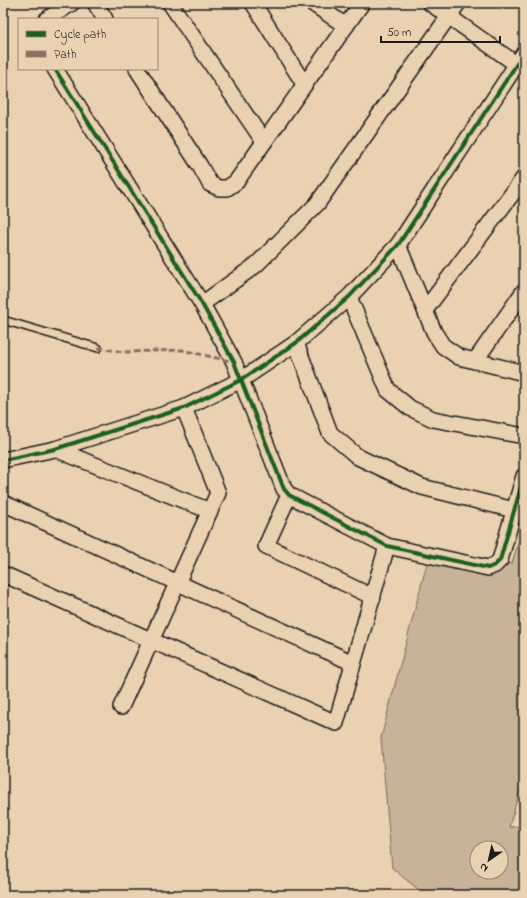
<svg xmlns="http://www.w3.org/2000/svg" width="527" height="898" font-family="'Indie Flower',sans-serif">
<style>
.green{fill:#c8b39a;stroke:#72685b;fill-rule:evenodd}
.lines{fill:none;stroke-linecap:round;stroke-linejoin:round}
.service-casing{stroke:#1c1c1c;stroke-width:10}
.minor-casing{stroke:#1c1c1c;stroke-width:18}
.service{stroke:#ead1b2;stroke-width:7}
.minor{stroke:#ead1b2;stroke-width:15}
.quiet{stroke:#8d6e63;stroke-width:3;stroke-dasharray:6 3;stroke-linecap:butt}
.cycleway-casing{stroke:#ead1b2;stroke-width:6}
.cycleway{stroke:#1b5e20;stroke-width:4}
</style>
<rect width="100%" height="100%" fill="#ead1b2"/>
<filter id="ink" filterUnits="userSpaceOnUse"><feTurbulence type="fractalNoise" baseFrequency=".025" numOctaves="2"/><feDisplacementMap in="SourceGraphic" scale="8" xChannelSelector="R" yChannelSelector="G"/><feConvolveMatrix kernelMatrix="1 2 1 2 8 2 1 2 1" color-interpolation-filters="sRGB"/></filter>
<g filter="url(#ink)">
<path class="green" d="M524,521V776L509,827L524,826V895H425L392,868L381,738L431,548L512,564ZM477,848H501V872H477Z"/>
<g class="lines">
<g class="service-casing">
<polyline id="service" points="3,320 98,348"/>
</g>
<g class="minor-casing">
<g id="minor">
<polyline points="95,3 105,19"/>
<polyline points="170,3 264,142"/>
<polyline points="253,3 304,84"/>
<polyline points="312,3 346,26"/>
<polyline points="430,3 516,64 524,66"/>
<polyline points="47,19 72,3"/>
<polyline points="55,69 202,304 234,362 241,380 284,489 289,495 387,546 488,568 495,565 500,560 524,476"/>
<polyline points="137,69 200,166 210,184 219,188 227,188 236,182 362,3"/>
<polyline points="398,245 434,332 443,346 459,357 524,373"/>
<polyline points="349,297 388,390 410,408 433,419 524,436"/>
<polyline points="202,304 256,265 317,204 458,3"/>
<polyline points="425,310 524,178"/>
<polyline points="296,343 330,433 358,457 422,487 514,510"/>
<polyline points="475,361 524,291"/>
<polyline points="55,449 210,511"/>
<polyline points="3,460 55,449 184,408 241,380 296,343 349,297 398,245 524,53"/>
<polyline points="289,495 266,546 373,597"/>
<polyline points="3,503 353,663"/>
<polyline points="3,574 336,723 387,546"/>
<polyline points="121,707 218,493 184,408"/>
</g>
</g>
<use href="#service" class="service"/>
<use href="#minor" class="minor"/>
<polyline class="quiet" points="98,348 124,352 182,350 234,362"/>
<g class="cycleway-casing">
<g id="cycleway">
<polyline points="55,69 202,304 234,362 241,380 284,489 289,495 387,546 488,568 495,565 500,560 524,476"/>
<polyline points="3,460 55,449 184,408 241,380 296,343 349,297 398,245 524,53"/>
</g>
</g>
<use href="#cycleway" class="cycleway"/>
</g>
</g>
<rect width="527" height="898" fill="none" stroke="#ead1b2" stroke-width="16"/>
<rect x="8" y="8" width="511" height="882" fill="none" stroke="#1c1c1c" stroke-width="1.5" filter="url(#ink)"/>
<rect x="18" y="18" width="140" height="52" fill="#ead1b2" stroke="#988976"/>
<rect x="26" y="31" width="20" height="6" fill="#1b5e20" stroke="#988976"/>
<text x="54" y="38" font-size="12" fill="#1c1c1c">Cycle path</text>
<rect x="26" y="51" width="20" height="6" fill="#8d6e63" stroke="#988976"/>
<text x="54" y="58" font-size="12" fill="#1c1c1c">Path</text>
<g transform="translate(489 860) rotate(214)"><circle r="19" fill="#ead1b2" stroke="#988976"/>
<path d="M0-3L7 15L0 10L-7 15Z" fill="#1c1c1c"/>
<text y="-6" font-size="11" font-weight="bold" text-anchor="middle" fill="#1c1c1c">N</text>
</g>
<path d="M381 36v6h119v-6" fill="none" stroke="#1c1c1c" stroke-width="2"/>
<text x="387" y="36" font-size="12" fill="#1c1c1c" stroke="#ead1b2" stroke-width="3" paint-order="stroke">50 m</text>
</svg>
